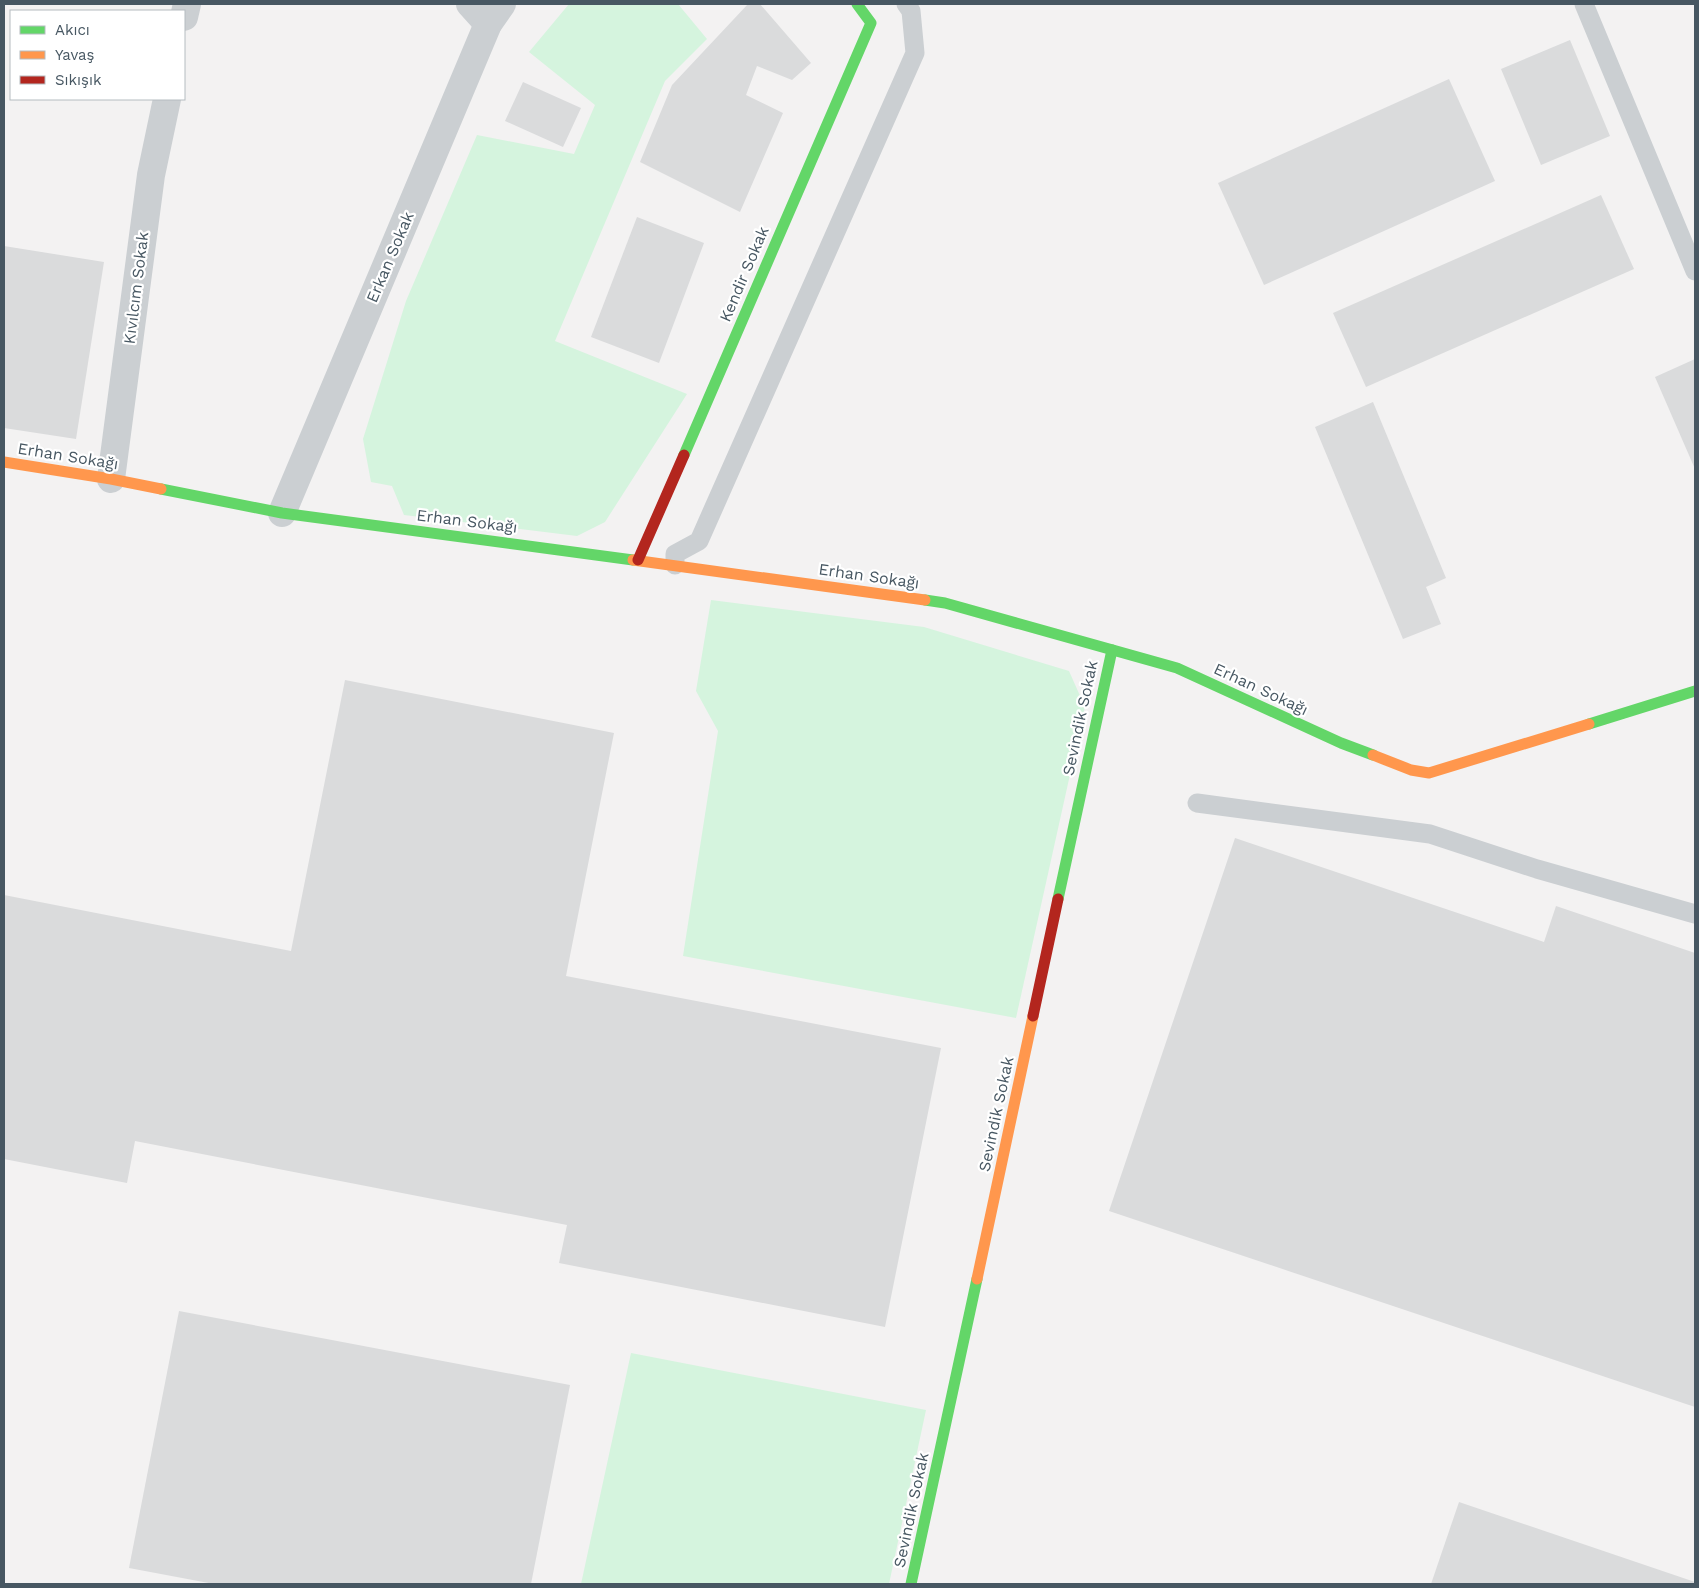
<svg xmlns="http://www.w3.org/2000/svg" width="1699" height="1588" font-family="'Work Sans',sans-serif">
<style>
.green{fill:#d5f4de}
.building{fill:#dadbdc}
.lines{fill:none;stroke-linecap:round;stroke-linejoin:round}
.lane{stroke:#cbcfd2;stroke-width:19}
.street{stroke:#cbcfd2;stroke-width:28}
.fast{stroke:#63d668;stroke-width:11}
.slow{stroke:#ff974d;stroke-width:11}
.jam{stroke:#b3261e;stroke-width:11}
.labels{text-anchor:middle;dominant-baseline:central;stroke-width:4.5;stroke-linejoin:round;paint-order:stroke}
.street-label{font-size:16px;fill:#475762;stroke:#fff}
</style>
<rect width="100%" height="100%" fill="#f3f2f2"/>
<g class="green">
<polygon points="569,4 678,4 707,39 665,81 555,341 687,394 605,522 577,536 404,515 392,486 371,482 363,439 406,301 477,135 574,154 595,105 529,52"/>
<polygon points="711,600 924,627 1069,671 1085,707 1016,1018 683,956 718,731 696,691"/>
<polygon points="631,1353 926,1410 889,1584 581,1584"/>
</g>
<g class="building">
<polygon points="748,4 760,4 811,63 792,80 757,66 746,95 783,113 740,212 640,162 672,85"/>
<polygon points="1570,40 1610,136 1541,165 1501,69"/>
<polygon points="1449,79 1495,181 1264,285 1218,183"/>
<polygon points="523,82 581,108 563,147 505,121"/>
<polygon points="1601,195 1634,269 1366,387 1333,313"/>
<polygon points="637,217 704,243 659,363 591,337"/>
<polygon points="4,246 104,262 76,439 4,428"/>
<polygon points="1695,359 1695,469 1655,377"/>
<polygon points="1373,402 1446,578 1426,587 1441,624 1403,639 1315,427"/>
<polygon points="345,680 614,733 566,976 941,1048 885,1327 559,1263 567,1225 135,1141 127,1183 4,1159 4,895 291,951"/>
<polygon points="1235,838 1544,942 1556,906 1695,953 1695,1407 1109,1211"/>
<polygon points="179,1311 570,1385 531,1584 214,1584 129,1568"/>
<polygon points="1459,1502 1695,1582 1695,1584 1431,1584"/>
</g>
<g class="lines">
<g class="lane">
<polyline points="1584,4 1695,271"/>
<polyline points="675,565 675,554 699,541 915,53 911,11 906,4"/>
<polyline points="1197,803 1430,834 1537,869 1695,914"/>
</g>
<g class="street">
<polyline points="470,4 488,24"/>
<polyline points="184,17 187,4"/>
<polyline points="111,479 151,175 167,99"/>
<polyline points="282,513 488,24 502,4"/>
</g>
<g class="fast">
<polyline points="684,455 871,23 857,4"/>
<polyline points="161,489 282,513 633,560"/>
<polyline points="925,600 945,603 1177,668 1341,743 1373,755"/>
<polyline points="1589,724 1695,691"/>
<polyline points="1058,899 1112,650"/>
<polyline points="911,1584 977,1279"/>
</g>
<g class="slow">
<polyline points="4,462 111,479 161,489"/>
<polyline points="633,560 925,600"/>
<polyline points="1373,755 1411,770 1429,773 1589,724"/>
<polyline points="977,1279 1033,1016"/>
</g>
<g class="jam">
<polyline points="638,560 684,455"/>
<polyline points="1033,1016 1058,899"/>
</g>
</g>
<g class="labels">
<g class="street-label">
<text transform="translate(390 257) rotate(-67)">Erkan Sokak</text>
<text transform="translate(744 274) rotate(-67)">Kendir Sokak</text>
<text transform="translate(136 288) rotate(-83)">Kıvılcım Sokak</text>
<text transform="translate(68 456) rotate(9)">Erhan Sokağı</text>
<text transform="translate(467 521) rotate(7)">Erhan Sokağı</text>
<text transform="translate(869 576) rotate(8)">Erhan Sokağı</text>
<text transform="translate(1261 689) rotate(25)">Erhan Sokağı</text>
<text transform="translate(1080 718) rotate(-78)">Sevindik Sokak</text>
<text transform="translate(996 1114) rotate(-78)">Sevindik Sokak</text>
<text transform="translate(911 1510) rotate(-78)">Sevindik Sokak</text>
</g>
</g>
<rect width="1699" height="1588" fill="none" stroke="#475762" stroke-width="10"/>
<rect x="10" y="10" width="175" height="90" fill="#ffffff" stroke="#b5bcc0"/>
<rect x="20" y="26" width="25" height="8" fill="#63d668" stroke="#b5bcc0"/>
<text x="55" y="35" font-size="15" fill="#475762">Akıcı</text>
<rect x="20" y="51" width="25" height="8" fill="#ff974d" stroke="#b5bcc0"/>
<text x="55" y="60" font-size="15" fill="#475762">Yavaş</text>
<rect x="20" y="76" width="25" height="8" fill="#b3261e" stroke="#b5bcc0"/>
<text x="55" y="85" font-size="15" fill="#475762">Sıkışık</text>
</svg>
